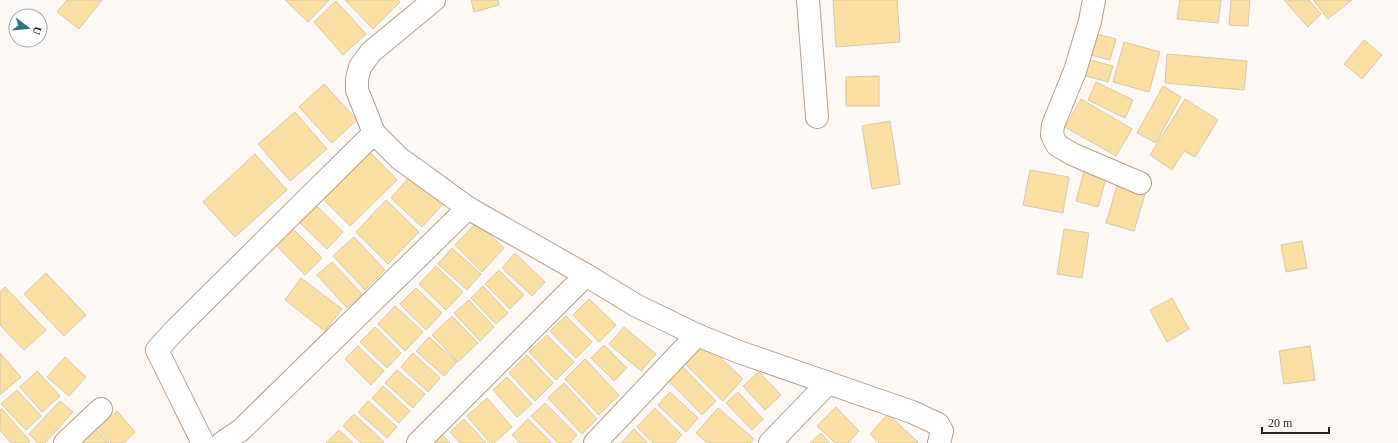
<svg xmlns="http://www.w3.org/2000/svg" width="1398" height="443" font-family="Georgia,serif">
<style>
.building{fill:#fcdfa2;stroke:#d6c9ae}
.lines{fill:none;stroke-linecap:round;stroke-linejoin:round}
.minor-casing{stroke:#b79e8b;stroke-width:24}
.minor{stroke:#fff;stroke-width:22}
</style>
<rect width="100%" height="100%" fill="#fef8f4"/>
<g class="building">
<polygon points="67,0 102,0 79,29 57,12"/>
<polygon points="285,0 329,0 308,22"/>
<polygon points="345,0 398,0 400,2 373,29"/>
<polygon points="471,0 498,0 499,5 474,12"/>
<polygon points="833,0 897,0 900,42 836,47"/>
<polygon points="1180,0 1221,0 1218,23 1177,19"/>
<polygon points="1231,0 1250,0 1248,26 1229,25"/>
<polygon points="1284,0 1309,0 1321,14 1308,27"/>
<polygon points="1313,0 1352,0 1328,19"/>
<polygon points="336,1 366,34 343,55 314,22"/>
<polygon points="1090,32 1116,39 1110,60 1084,53"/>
<polygon points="1364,40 1382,55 1362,79 1344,64"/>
<polygon points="1124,42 1160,52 1149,92 1113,82"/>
<polygon points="1167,54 1247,61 1244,90 1165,83"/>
<polygon points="1083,58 1113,66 1108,82 1079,74"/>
<polygon points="879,76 879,106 846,106 846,77"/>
<polygon points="1096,82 1133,100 1125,118 1088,100"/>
<polygon points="324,84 357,120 332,143 299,107"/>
<polygon points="1163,86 1181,97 1156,143 1137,133"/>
<polygon points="1081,99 1132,129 1116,156 1065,127"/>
<polygon points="1185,99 1218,120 1195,157 1184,151 1172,170 1150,155"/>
<polygon points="295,112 327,149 290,181 258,144"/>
<polygon points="890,121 900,184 872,189 862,126"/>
<polygon points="369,151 397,180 350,226 322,198"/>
<polygon points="255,154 287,190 235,237 203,202"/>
<polygon points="1086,164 1108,171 1098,207 1076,201"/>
<polygon points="1030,170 1069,177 1063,213 1023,205"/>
<polygon points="412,174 444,203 422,227 391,198"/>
<polygon points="1117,186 1145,194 1134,231 1106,223"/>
<polygon points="386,200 419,232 388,264 356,232"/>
<polygon points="314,203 343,232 327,249 297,220"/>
<polygon points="477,222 504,248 482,272 455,245"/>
<polygon points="290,226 322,258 305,275 273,242"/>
<polygon points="1064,229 1089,233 1082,278 1057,274"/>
<polygon points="354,237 385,270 365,290 333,256"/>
<polygon points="1302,241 1307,268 1286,272 1281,245"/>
<polygon points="452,248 481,274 467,290 438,264"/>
<polygon points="515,253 545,282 532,296 502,268"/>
<polygon points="332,262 362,294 347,308 317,275"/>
<polygon points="436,266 463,292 446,310 419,284"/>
<polygon points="499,270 524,295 510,309 485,284"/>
<polygon points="46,273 86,315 64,336 24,294"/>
<polygon points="301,278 342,309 325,331 285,300"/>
<polygon points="483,286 508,313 496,324 471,298"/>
<polygon points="5,287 46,330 24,350 0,325 0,292"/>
<polygon points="416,288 442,313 426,330 400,304"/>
<polygon points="1172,298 1189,329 1167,342 1150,310"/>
<polygon points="589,299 616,325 599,342 573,315"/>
<polygon points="469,300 494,327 480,341 454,313"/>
<polygon points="395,306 423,332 405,351 378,324"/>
<polygon points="452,316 478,343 458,362 432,335"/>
<polygon points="566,316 592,342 576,358 550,331"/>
<polygon points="375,327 401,353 387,368 360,342"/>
<polygon points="624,327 656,354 641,371 609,344"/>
<polygon points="547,335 574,362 556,380 529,352"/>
<polygon points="429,337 457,362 444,376 416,351"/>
<polygon points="703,341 743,379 723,401 683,362"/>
<polygon points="604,345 627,368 614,381 591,358"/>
<polygon points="358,346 384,371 371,385 345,359"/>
<polygon points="1310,346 1315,380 1284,384 1279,351"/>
<polygon points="0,353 21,377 0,395"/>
<polygon points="413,353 440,378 428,392 401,367"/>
<polygon points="527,355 553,383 535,401 509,373"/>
<polygon points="65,357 86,377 69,396 47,377"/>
<polygon points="585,359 619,395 599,415 565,379"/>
<polygon points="679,363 716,401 702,415 665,377"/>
<polygon points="397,370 425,394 413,408 385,383"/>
<polygon points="37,371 60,396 42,412 20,387"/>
<polygon points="759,372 781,395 765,410 743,386"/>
<polygon points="507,377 532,404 517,417 493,390"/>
<polygon points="564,383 597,419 582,434 548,398"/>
<polygon points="383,386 410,411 399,423 372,398"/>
<polygon points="17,390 41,416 26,430 1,404"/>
<polygon points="670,392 698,418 686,432 658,405"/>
<polygon points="738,392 763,419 752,430 726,403"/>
<polygon points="487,398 512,427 494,443 490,443 467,416"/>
<polygon points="60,401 73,412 45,443 38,443 29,434"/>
<polygon points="368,401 397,427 387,438 358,412"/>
<polygon points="545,403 577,435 570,443 558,443 531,416"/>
<polygon points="836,407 859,431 848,443 835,443 817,426"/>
<polygon points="655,408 682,435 674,443 653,443 637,427"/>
<polygon points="718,408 754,439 750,443 707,443 696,433"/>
<polygon points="2,409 30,441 28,443 11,443 0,430 0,410"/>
<polygon points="117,411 135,432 124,443 111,443 98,428"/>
<polygon points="354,414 384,442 383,443 361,443 343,426"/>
<polygon points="888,414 918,442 917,443 879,443 870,434"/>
<polygon points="464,419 486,443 460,443 450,432"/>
<polygon points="528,419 552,443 520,443 512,435"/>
<polygon points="91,424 109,443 84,443 78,436"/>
<polygon points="634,429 648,443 621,443"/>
<polygon points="339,430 353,443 326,443"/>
<polygon points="821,433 830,443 810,443"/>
<polygon points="442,435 450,443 434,443"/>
</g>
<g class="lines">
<g class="minor-casing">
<g id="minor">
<polyline points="434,0 371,52 360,67 357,79 357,90 374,133 399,158 468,208 586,275 637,306 697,335 739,352 912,412 938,424 942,431 939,443"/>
<polyline points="808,0 817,117"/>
<polyline points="1094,0 1090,21 1075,71 1053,125 1052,135 1057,145 1072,154 1140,183"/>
<polyline points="65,443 101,409"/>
<polyline points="203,443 157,350 177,328 374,133"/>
<polyline points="222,443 241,430 468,208"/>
<polyline points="418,443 586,275"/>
<polyline points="595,443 697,335"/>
<polyline points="770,443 828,383"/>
</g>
</g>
<use href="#minor" class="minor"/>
</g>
<g transform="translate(28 28) rotate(106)"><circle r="19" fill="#ffffff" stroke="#a9a6a3"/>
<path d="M0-3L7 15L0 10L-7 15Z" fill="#2f7876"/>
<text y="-6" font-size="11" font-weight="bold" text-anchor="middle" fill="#292019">U</text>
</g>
<path d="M1262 427v6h67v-6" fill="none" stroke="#292019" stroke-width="2"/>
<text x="1268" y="427" font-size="12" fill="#292019" stroke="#ffffff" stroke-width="3" paint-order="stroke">20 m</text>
</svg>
